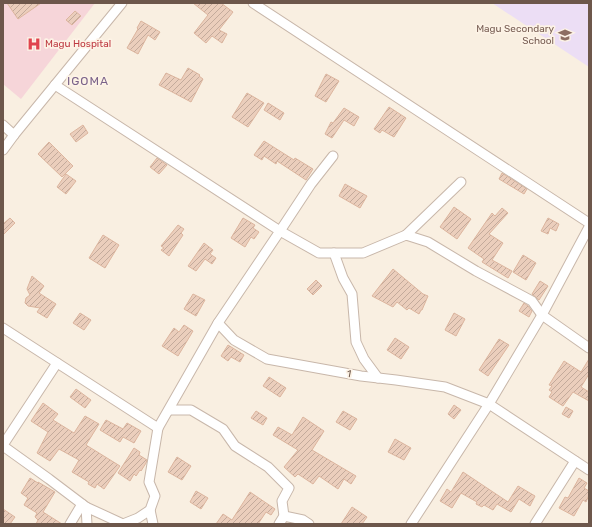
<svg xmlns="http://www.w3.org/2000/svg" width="592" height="527" font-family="Rubik,sans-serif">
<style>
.education{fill:#ecdef5}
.medical{fill:#f6d5d9}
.building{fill:url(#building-hatch);stroke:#dcb59e}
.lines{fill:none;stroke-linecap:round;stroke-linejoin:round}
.minor-casing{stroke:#c8b7aa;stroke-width:11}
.minor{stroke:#fff;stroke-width:9}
.labels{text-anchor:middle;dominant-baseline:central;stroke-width:3.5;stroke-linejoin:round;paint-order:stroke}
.education-label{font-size:10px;fill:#785e54;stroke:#fdf3e6;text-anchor:end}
.health-label{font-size:10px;fill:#be3a42;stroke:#fdf3e6;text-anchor:start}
.street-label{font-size:10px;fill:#6d574b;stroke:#fdf3e6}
.quarter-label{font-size:12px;letter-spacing:1px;fill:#7b638a;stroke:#fdf3e6}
</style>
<defs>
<pattern id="building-hatch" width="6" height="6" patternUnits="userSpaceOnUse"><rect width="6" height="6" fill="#ebcebc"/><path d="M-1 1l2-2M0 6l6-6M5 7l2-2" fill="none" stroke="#c3aa9b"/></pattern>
</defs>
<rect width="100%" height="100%" fill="#f9efe1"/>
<polygon class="education" points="492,3 589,3 589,67"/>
<polygon class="medical" points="3,3 95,3 21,99 3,84"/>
<g class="building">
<polygon points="7,3 41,3 18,19"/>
<polygon points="193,3 221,3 233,12 219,30 227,34 222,43 212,36 206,43 194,33 208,15"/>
<polygon points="75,11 81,16 72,25 66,20"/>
<polygon points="141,21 160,32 155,40 148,35 138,54 127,48 138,29 137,28"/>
<polygon points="188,68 200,75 199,76 203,79 191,102 159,85 166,73 181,80"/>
<polygon points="326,74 339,81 326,102 315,96"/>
<polygon points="247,93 264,103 248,127 232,117"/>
<polygon points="268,103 284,113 280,120 264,110"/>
<polygon points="389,107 406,118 394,137 382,130 380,133 374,129"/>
<polygon points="344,108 359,117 354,126 344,120 332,138 325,134 331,122 333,123"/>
<polygon points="83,125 88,133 76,142 70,134"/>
<polygon points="264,141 294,160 295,158 313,169 306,180 277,161 276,164 264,156 262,160 254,155"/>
<polygon points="49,142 73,166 62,177 38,154"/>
<polygon points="157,158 167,165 159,174 150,167"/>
<polygon points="502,173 527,189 524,194 499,179"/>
<polygon points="66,174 76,181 66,194 57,187"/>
<polygon points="345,184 367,196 360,208 339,196"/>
<polygon points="454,207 471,219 457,239 440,227"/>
<polygon points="502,208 508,213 489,234 503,243 492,260 512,271 508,278 482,262 484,259 468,248 492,213 495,216"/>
<polygon points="10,218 15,223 3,235 3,224"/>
<polygon points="243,218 255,225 253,228 259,232 254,239 251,237 245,247 231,238"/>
<polygon points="548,218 559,224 556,231 550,228 548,234 541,231"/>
<polygon points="178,225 184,229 181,233 183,235 169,256 161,250 164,248 161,246"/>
<polygon points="103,235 119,245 105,268 89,258"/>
<polygon points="204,243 213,250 210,254 216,258 212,264 205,259 196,271 188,266"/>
<polygon points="523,255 536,263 526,280 513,272"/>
<polygon points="393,269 423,294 428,296 422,310 421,310 419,314 409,308 407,310 397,302 393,307 372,296"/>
<polygon points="32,276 44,286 39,293 56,304 47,318 37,312 40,308 28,306 25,303 26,298 30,295 27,289"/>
<polygon points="316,280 322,286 313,295 307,289"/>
<polygon points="540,281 548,286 539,300 532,294"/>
<polygon points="193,294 205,300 196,316 184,309"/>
<polygon points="524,303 528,306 532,311 529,317 519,311"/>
<polygon points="80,313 91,320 84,330 73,323"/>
<polygon points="454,313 465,319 456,336 445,330"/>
<polygon points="184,325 193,331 178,356 162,346 174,328 179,332"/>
<polygon points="395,338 409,347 401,359 387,350"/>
<polygon points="499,339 509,345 488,376 479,370"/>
<polygon points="228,345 244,355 240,362 231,357 228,361 221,356"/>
<polygon points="589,359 589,374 581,387 589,392 589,401 573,392 563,406 549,397 552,392 549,390 552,386 549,385 564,361 581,372"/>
<polygon points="269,377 286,388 280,397 263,386"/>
<polygon points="76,389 91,400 85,408 70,397"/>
<polygon points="43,403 58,414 53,420 74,433 85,416 99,424 86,445 120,466 104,489 97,484 95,488 88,484 89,482 72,472 79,460 59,449 50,461 37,453 48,432 31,421"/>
<polygon points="454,405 461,410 454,419 448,414"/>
<polygon points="566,407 573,411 569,418 562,414"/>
<polygon points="256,411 267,418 263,425 251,418"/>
<polygon points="343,411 357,419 350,430 336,422"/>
<polygon points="303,417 324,431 312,450 356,476 351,484 344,479 338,489 319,476 313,484 298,474 295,477 284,467 298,450 273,435 278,427 292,435"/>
<polygon points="106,420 123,429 127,423 141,431 134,443 123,437 120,442 100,430"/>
<polygon points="395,439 411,448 404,460 388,452"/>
<polygon points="134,448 140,452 139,455 147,460 146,463 141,471 140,470 136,476 134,474 130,481 118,473"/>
<polygon points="177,457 191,466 182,480 168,472"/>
<polygon points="463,472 508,502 518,486 535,496 530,506 519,499 511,512 497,504 493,510 484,505 482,507 476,504 477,502 461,493 452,508 440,501 447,489 451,492"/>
<polygon points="30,478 38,483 38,482 55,492 43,512 62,524 36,524 38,520 35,517 37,513 24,505 28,498 21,493"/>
<polygon points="579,478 587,483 584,488 589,491 589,495 586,502 583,500 574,516 559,508 565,497 568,498"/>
<polygon points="196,491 208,498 201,509 190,502"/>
<polygon points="250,492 275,509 271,515 266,512 258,524 216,524 223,514 232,520"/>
<polygon points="352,507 367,517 362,524 341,524"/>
<polygon points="3,509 15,517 10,524 3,524"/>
</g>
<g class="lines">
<g class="minor-casing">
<g id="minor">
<polyline points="253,3 589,223"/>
<polyline points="3,125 14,135 122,3"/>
<polyline points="3,150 14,135"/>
<polyline points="333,156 311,184 280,231 319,253 363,253 406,235 428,242 476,271 532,301 542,315 589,348"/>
<polyline points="406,235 461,182"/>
<polyline points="334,253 343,278 352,294 356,342 364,359 378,378"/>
<polyline points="218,323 234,340 267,359 361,376 396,380 445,387 489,404 589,470"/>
<polyline points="3,328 158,428 218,323 280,231 55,85"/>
<polyline points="169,410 191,410 223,429 235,446 268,467 289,488 282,501 284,516"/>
<polyline points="3,445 57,363"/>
<polyline points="3,446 49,479 86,507 87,524"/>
<polyline points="86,507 123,524 138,518 150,510 155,496 149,482 158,428"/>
<polyline points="150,510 153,524"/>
<polyline points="70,524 82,504"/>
<polyline points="279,524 284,516 303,520 309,524"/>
<polyline points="411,524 489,404 542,315 589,227"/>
<polyline points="535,524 575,461"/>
</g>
</g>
<use href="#minor" class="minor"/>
</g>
<defs>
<g id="school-bare" transform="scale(1.08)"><path d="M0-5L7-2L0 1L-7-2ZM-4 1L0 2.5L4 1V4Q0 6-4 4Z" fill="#8d6e63" stroke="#fdf3e6" stroke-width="2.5" paint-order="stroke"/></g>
<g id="hospital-bare" transform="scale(1.08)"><path d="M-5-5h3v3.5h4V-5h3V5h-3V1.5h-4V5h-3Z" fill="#e0444e" stroke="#fdf3e6" stroke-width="2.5" paint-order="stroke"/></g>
</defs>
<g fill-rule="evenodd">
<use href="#school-bare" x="565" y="35"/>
<use href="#hospital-bare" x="34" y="44"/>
</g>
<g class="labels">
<g class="education-label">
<text x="554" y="29">Magu Secondary<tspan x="554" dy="12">School</tspan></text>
</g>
<g class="health-label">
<text x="45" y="44">Magu Hospital</text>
</g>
<g class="street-label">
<text transform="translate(349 374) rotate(11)">1</text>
</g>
<g class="quarter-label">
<text x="88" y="81">IGOMA</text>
</g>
</g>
<rect width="592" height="527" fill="none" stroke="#6d574b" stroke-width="8"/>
</svg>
